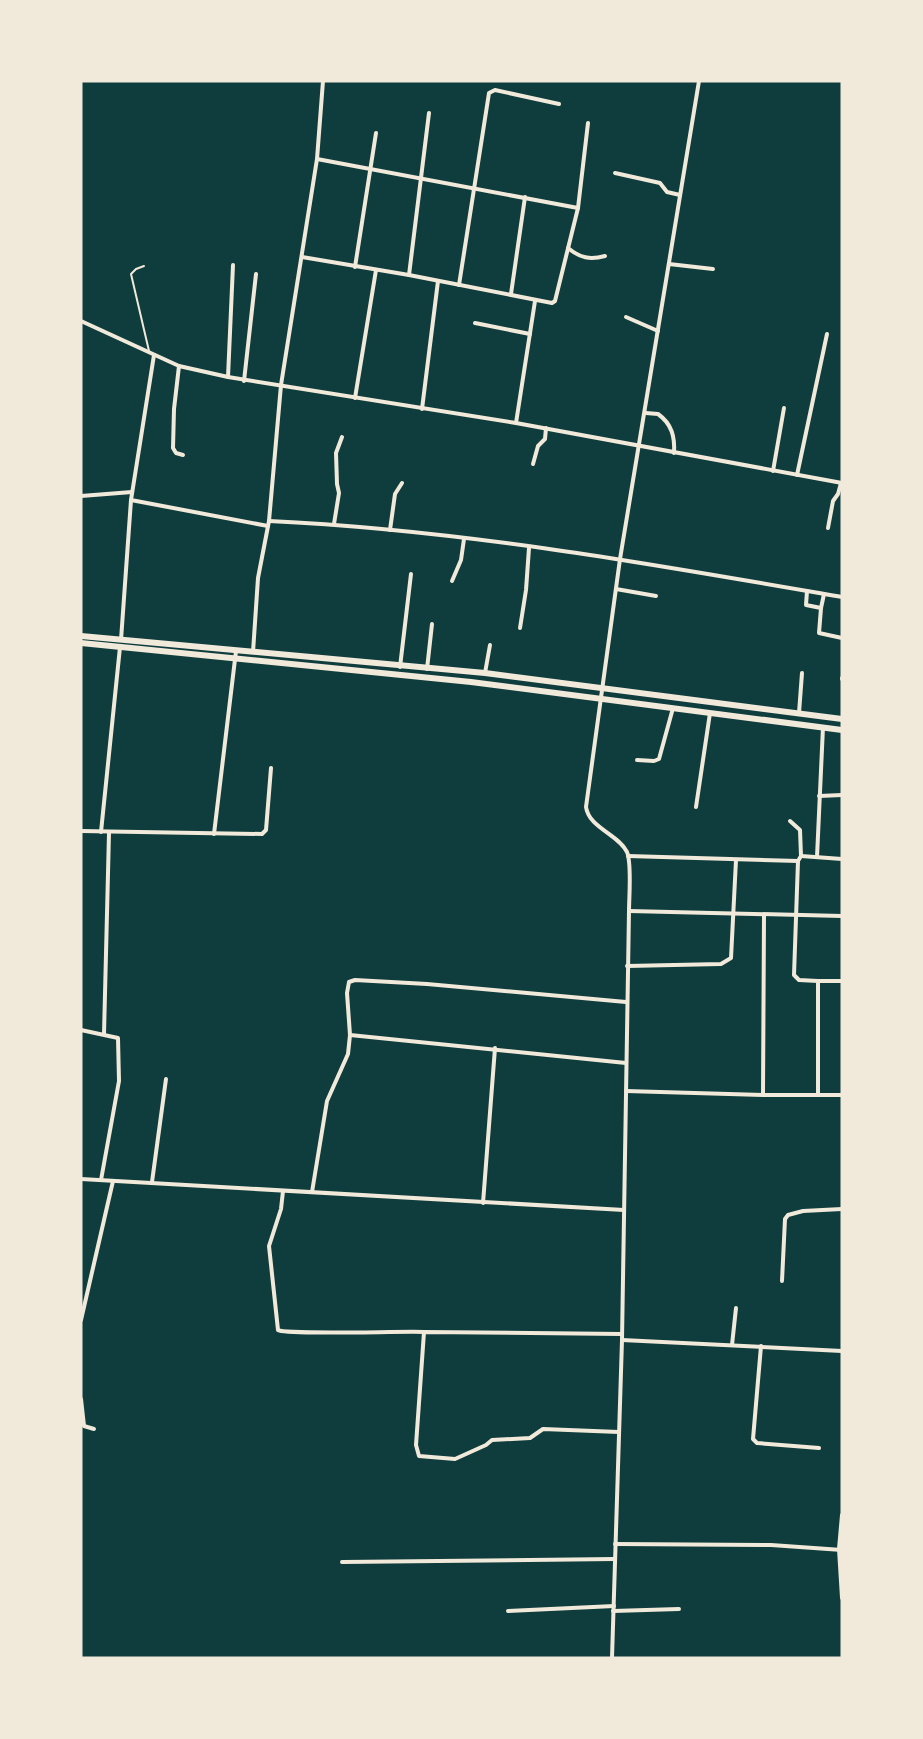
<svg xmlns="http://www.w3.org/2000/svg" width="923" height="1739" font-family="'PT Sans',sans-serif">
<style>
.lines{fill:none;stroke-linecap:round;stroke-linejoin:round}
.service{stroke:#f1e9da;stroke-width:2}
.minor{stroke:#f1e9da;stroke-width:4}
.primary{stroke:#f1e9da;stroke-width:6}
</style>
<rect width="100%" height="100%" fill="#0f3d3e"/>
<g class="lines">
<polyline class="service" points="144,266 136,269 131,274 149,351"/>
<g class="minor">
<polyline points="317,159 578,208"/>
<polyline points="615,173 660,183 667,192 680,195"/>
<path d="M568,248C580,258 590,260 605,256"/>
<polyline points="302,257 409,275 552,303 555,301 578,208 588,123"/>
<polyline points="669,264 713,269"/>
<polyline points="355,267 376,133"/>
<polyline points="409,275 429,113"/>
<polyline points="459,285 489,93 495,90 559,104"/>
<polyline points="511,294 525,197"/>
<polyline points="626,317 658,331"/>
<polyline points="81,321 179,366 228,377 516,423 842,483"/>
<polyline points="475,323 530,334"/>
<polyline points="154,355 131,500 268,526"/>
<polyline points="179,366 174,409 173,448 176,453 183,455"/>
<polyline points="228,377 233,265"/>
<polyline points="244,381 256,274"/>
<polyline points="355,398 376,270"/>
<polyline points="422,409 438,281"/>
<path d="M646,413L658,414C672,424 675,437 674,453"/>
<polyline points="516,423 535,301"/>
<polyline points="533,464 538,446 545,439 546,428"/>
<polyline points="773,471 784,408"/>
<polyline points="797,475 827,334"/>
<polyline points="81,496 132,492"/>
<path d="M269,521C462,530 652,564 842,597"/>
<polyline points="334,524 339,493 337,484 336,453 342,437"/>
<polyline points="828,528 833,501 838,494 841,483"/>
<polyline points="390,530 395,494 402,483"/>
<polyline points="452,581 461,560 464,539"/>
<polyline points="616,589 656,596"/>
<polyline points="807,591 806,605 821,608 819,633 842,638"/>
<polyline points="821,608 824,594"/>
<polyline points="520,628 526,590 529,548"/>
<polyline points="121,640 131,500"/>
<polyline points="253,652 258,578 269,521 281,385 317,159 323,81"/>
<polyline points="400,667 411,574"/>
<polyline points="427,669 432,624"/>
<polyline points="485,673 490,645"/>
<polyline points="842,679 842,678"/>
<polyline points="799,713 802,673"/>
<polyline points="637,760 654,761 659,759 673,708"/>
<polyline points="819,796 842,795"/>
<polyline points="696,807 710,713"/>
<polyline points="790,821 800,830 801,856 798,861 794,975 799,980 818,981 818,1095"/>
<polyline points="81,831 262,834 266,830 271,768"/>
<polyline points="101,832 120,647"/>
<polyline points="214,834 236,651"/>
<polyline points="628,856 798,861"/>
<polyline points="801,856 842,859"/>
<polyline points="817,857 823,727"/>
<polyline points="629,911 842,916"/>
<polyline points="627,966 721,964 731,958 736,860"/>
<polyline points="818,981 842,981"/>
<polyline points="81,1030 118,1038 119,1081 101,1180"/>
<polyline points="104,1034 109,833"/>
<polyline points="350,1035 626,1063"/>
<polyline points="626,1091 763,1095 842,1095"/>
<polyline points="763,1095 764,915"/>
<polyline points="81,1179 624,1210"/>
<polyline points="152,1182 166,1079"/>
<path d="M283,1191L281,1209L269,1246L278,1330C285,1335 404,1331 424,1332"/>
<polyline points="312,1192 327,1101 348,1054 350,1035 347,993 349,982 355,980 427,984 626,1002"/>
<polyline points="483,1203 495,1048"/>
<polyline points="782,1281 785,1219 788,1215 803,1211 842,1209"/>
<polyline points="81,1320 113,1181"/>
<polyline points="622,1340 842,1351"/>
<polyline points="732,1345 736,1308"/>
<polyline points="761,1346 753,1439 757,1443 819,1448"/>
<polyline points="81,1399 84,1426 94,1429"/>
<polyline points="619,1432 543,1429 530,1438 492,1440 486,1445 455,1459 419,1456 416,1445 424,1332 622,1334"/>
<polyline points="842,1515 839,1549 842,1598"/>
<polyline points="615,1544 771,1545 842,1550"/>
<polyline points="342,1562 615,1559"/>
<polyline points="508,1611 614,1606"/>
<polyline points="613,1611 679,1609"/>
<path d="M612,1658L622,1340L629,911C629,897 632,864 627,852C618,834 589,828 586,807L620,559L699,81"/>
</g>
<g class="primary">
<polyline points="81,636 485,673 842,719"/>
<polyline points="81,643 471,682 842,730"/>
</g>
</g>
<rect width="923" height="1739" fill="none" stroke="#f1e9da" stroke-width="165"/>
</svg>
